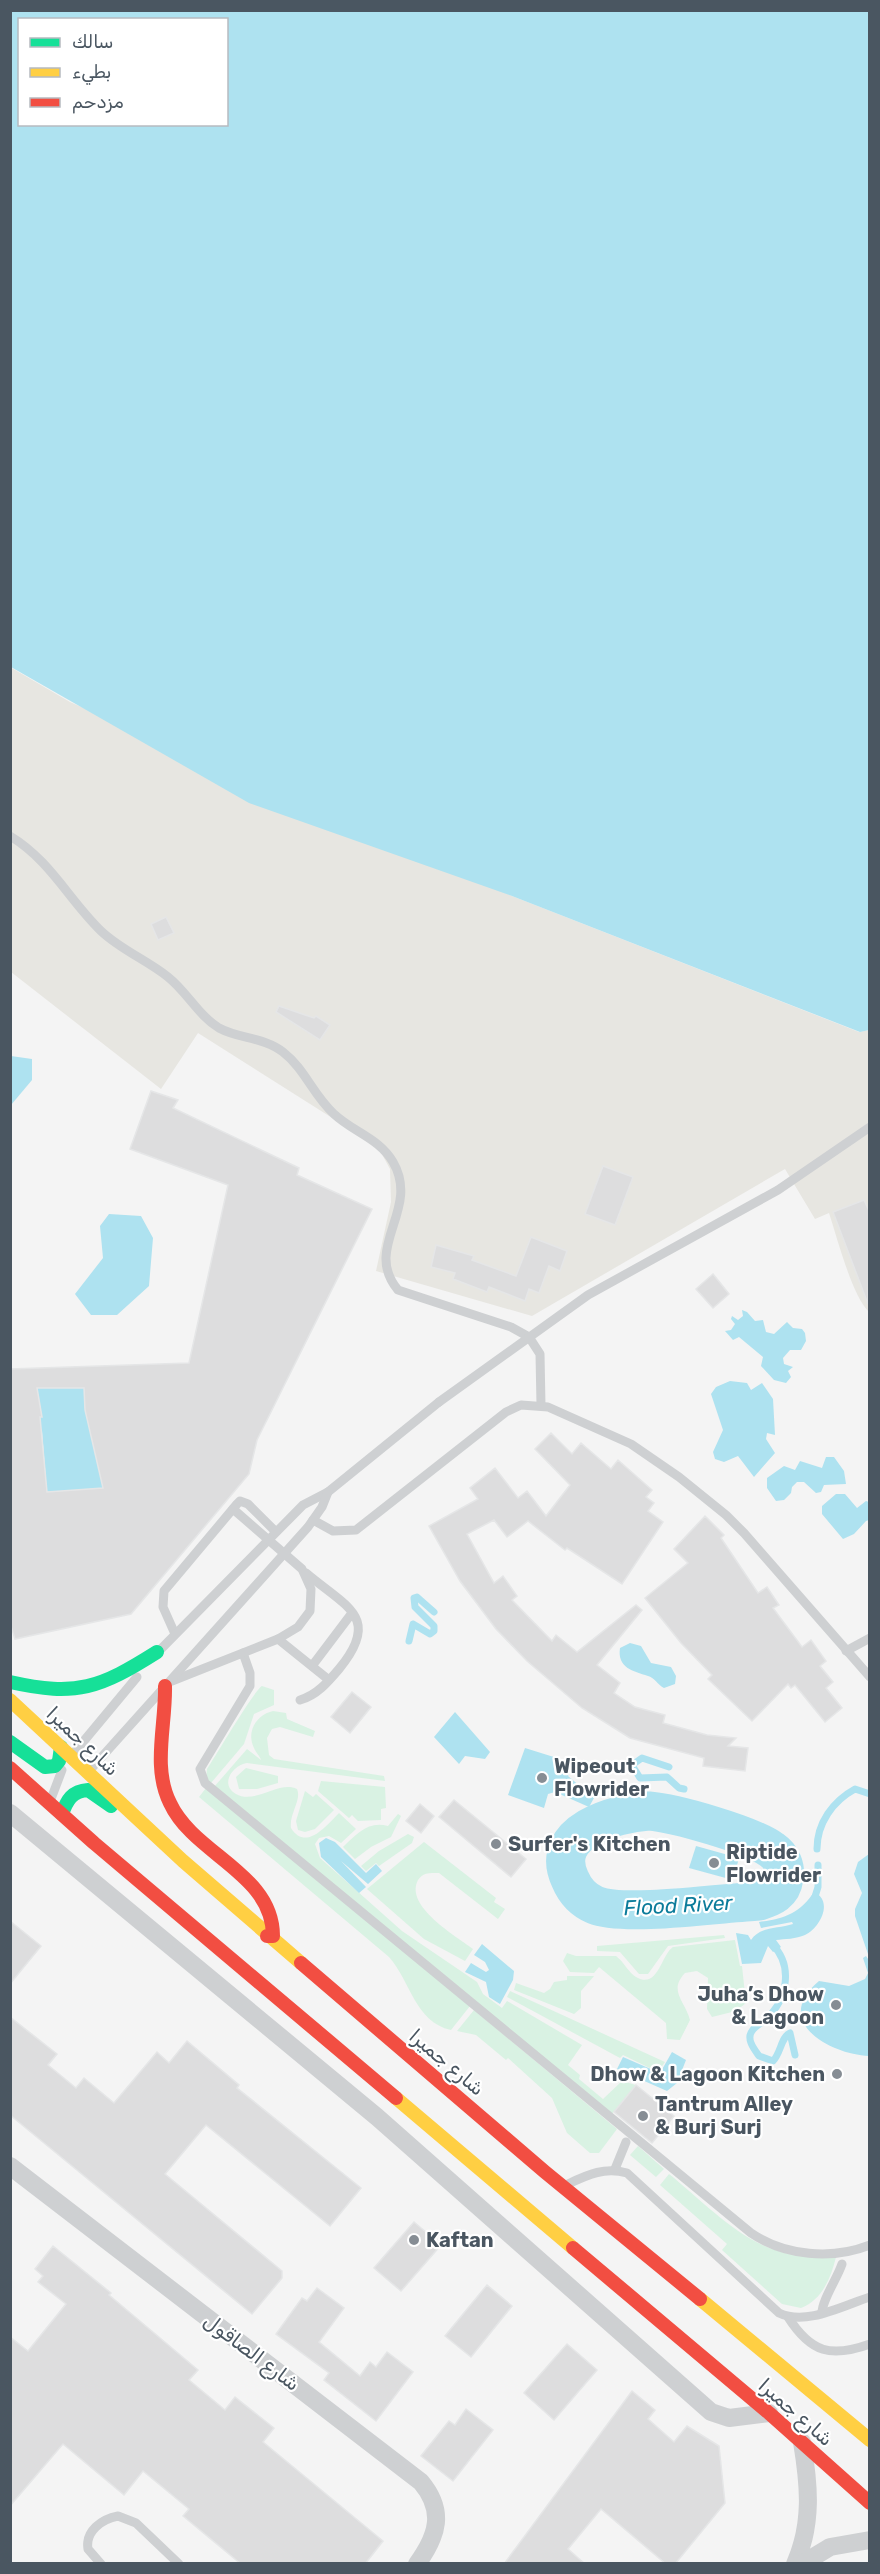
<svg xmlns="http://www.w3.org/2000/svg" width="880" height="2574" font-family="Rubik,'Noto Naskh Arabic',sans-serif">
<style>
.green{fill:#d9f2e3}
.sand{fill:#e7e6e1}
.water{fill:#aee2f0;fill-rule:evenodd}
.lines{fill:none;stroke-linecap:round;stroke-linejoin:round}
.stream{stroke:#aee2f0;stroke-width:7}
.river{stroke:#aee2f0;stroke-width:39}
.building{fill:#ddddde;stroke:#e5e6e7;stroke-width:1.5;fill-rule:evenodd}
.lane{stroke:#ced0d2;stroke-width:9}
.street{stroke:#ced0d2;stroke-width:18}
.fast{stroke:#16e098;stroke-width:14}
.slow{stroke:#ffcf43;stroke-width:14}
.jam{stroke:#f24e42;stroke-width:14}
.lane-bridge{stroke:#ced0d2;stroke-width:9}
.poi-dot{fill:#868d94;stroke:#fff;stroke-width:2}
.labels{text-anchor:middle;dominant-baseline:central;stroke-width:4.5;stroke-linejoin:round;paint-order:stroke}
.street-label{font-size:20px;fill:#4a5661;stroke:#fff}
.poi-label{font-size:20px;font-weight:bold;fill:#4a5661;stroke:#fff;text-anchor:start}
.water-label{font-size:21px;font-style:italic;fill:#0c7c9b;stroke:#fff}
</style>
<rect width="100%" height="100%" fill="#f4f4f4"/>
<g class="green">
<path d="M262,1686L274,1690V1705L254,1714L244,1744L211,1783L206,1779L207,1769C215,1757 255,1689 262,1686Z"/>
<path d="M273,1711L286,1713L287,1719L315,1731L313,1737L280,1727L272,1729L267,1738L269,1755L274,1759L384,1776L385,1781L247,1763C233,1765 219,1784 236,1794C255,1805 279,1780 297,1789C302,1800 289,1814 291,1828C306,1852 327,1825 339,1813L356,1829L341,1843L329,1836L319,1838L315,1844L320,1858L402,1931L477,1982L483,1994L502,2008L507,2001L582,2045L568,2065L580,2075L579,2079L603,2099L622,2081L636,2085L611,2115L214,1787L247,1749L261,1760C260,1756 256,1753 254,1748C246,1732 256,1715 273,1711Z"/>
<polygon points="246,1768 278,1776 278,1783 257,1789 239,1789 236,1777"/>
<polygon points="321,1781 385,1787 386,1808 381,1809 381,1820 358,1821 352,1815 349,1818 318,1791"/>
<path d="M206,1788L470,2006L451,2030C415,2022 411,1982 389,1957L199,1797Z"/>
<polygon points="305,1791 313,1797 316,1794 334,1810 315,1829 305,1832 298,1830 296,1821"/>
<path d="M398,1814L401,1816L391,1837L371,1847L355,1859L343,1847C358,1833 368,1821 388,1826Z"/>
<polygon points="408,1834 414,1837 412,1843 379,1866 376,1863 366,1871 361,1866 379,1851"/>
<path d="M424,1842L496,1898L494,1902L505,1909L498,1919L439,1873C431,1873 423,1872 418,1880C404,1906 456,1936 473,1949L465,1961L424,1939L367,1889Z"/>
<polygon points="724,1935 725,1938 668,1946 648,1974 639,1974 620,1952 597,1951 597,1946"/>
<path d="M735,1940L740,1966H742L746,2003L736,2011L712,2017L707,2009L708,1978L697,1971L685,1973C668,1991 685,2001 690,2020L680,2040L667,2039L666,2023L599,1967L594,1973L570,1972L563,1961L567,1953L576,1956H616C624,1962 628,1972 636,1977C658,1990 661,1955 673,1947Z"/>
<polygon points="567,1976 594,1976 581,1991 581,2008 574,2014 514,1990 516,1983 544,1993 550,1989 554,1982 567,1980"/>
<polygon points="510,1991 665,2062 658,2072 623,2055 620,2058 507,1997"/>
<polygon points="474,2010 617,2129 599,2153 590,2153 567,2133 552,2098 508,2058 506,2060 476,2035 457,2031"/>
<polygon points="638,2146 664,2169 656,2177 630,2155"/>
<path d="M669,2174C703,2201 741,2243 785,2253C801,2257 819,2256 836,2257C831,2278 822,2300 801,2308L782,2304L722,2250L727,2244L660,2185Z"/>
</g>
<path class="sand" d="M10,667L70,702L512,896L859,1032L869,1030V1312C852,1296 837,1237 829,1213L815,1219L785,1169L532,1316L376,1271L391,1202L390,1169L378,1147L198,1033L161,1089L11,972Z"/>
<g class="water">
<path d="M11,10L869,11V1030L860,1032L512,896L249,803L11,667ZM20,20H226V124H20Z"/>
<polygon points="11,1056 32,1059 32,1080 11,1105"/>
<polygon points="109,1214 141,1216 153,1238 149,1286 117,1315 91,1315 75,1294 103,1258 100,1226"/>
<polygon points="742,1310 747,1312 755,1321 763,1320 766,1332 774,1334 787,1322 793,1328 802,1329 805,1333 806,1341 801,1350 790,1350 783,1358 784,1364 793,1367 788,1371 791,1377 786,1383 774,1380 761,1366 763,1357 739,1337 733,1340 725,1331 731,1330 735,1324 731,1319 732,1316 738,1320 743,1316"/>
<polygon points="730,1381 747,1383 751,1390 762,1383 773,1399 775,1435 767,1433 766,1439 775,1453 754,1477 738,1456 724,1462 715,1459 713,1452 723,1430 711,1394 716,1387"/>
<polygon points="37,1388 84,1388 85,1410 103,1488 47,1492 42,1431 28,1417 42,1416"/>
<polygon points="826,1457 834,1457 844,1471 846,1484 824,1485 821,1492 816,1493 804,1482 797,1482 792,1487 791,1493 784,1500 776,1501 767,1488 767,1478 784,1466 795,1470 800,1461 822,1468"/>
<polygon points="836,1494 845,1494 857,1508 866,1501 869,1502 869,1520 866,1521 854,1534 843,1539 822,1514 822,1506"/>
<path d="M630,1643L641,1646L651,1663L671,1667L676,1676L675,1684L664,1688C658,1685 654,1677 648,1676C633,1671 617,1668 620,1648Z"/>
<polygon points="455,1712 490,1752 485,1759 465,1756 459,1764 434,1737"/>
<polygon points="525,1748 573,1763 568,1776 594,1798 589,1807 555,1792 548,1794 544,1808 508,1795"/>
<polygon points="326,1838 335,1842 366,1873 376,1864 382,1871 368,1884 341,1861 366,1887 359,1893 321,1857 319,1843"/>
<polygon points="696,1846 739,1858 733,1880 689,1868"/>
<polygon points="869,1854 869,1957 855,1916 855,1909 862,1893 854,1874 858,1862"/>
<path d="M814,1892C834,1901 820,1928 805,1935C796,1939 785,1939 776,1940L781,1947L773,1952L768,1946L761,1963L742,1964L736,1933L748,1935L751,1940C760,1926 778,1929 793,1924L792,1922L761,1928L759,1922C784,1919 800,1913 814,1892Z"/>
<polygon points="482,1944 514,1971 513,1980 500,2004 489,1997 486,1982 465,1972 471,1963 486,1972 489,1970 485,1962 474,1955"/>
<path d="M866,1956L870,1962L869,2056C829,2054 771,2021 819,1981L849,1986L865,1979L868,1973L863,1958Z"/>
<polygon points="672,2052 686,2060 677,2083 667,2091 617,2069 623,2057 660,2073"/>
</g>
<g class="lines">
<g class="stream">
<polyline points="409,1641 413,1624 430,1634 434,1631 434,1626 415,1607 414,1598 417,1597 434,1612"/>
<polyline points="669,1767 642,1758 632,1765 640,1778 667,1777 679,1788 684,1789"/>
<path d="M817,1849C817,1823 833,1801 855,1789L870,1794"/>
<polyline points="814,1900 818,1887 818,1865"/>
<path d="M772,1944C794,1966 787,2000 766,2019C762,2023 755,2026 752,2031C746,2039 754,2049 759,2056L773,2061C781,2053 781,2037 790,2033L795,2055"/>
</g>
<path class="river" d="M649,1811C675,1813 752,1835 772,1850C782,1857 786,1867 784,1878C782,1893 772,1897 759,1901C722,1903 624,1917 595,1905C583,1900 575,1891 570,1879C548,1832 615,1813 649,1811Z"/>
</g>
<g class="building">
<polygon points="166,917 174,933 158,940 151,924"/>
<polygon points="279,1006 314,1018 316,1016 330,1025 320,1040 276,1012"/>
<path d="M151,1091L178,1100L173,1108L299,1168L297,1175L372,1209L257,1440L249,1474L131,1614L15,1639L10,1623V1369L189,1363L228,1185L130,1149ZM37,1388H84L85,1410L103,1488L47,1492L40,1417H42Z"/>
<polygon points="603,1166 633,1177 615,1225 585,1214"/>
<polygon points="864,1200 870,1213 868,1304 833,1212"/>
<polygon points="531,1237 567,1251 560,1271 549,1266 539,1293 529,1289 525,1301 489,1287 487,1292 453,1279 455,1273 431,1267 436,1245 474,1256 472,1260 516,1276"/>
<polygon points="713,1274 729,1294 713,1308 696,1289"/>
<polygon points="551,1433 572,1454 581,1443 611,1469 618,1460 652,1490 646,1497 654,1503 648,1511 663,1522 622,1584 567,1548 565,1550 528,1521 507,1537 494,1520 467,1534 494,1583 503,1576 517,1596 512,1600 552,1641 556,1635 577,1652 636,1605 642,1610 597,1665 620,1683 614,1693 635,1707 665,1715 663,1723 707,1735 736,1738 728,1746 748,1748 745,1771 703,1766 704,1758 630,1738 582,1708 527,1661 496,1629 460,1581 429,1526 478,1499 470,1488 495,1468 518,1498 527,1491 546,1516 570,1485 535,1449"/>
<polygon points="705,1516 724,1535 721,1538 758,1593 767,1587 779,1605 773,1608 802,1647 811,1640 826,1661 820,1666 833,1682 826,1688 842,1708 825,1722 795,1685 791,1688 788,1684 752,1721 708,1679 712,1675 681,1643 645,1598 688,1563 674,1549"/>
<polygon points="352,1692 371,1707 350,1733 331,1717"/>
<polygon points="454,1800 526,1859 511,1877 439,1817"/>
<polygon points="420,1804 434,1816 421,1833 406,1821"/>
<polygon points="10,1921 41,1946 10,1984"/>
<polygon points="10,2017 57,2054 48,2065 76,2088 84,2078 114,2103 157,2052 169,2063 187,2041 239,2085 237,2088 361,2188 330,2226 206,2125 165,2174 282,2271 282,2278 252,2314 10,2115"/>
<polygon points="636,2085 674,2116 652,2143 614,2112"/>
<polygon points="414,2222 441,2245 401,2291 374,2268"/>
<polygon points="53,2246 111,2293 109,2295 198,2370 189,2380 225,2410 235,2397 274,2428 263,2442 383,2541 365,2564 241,2564 183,2516 189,2509 143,2471 124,2495 63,2444 10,2506 10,2337 28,2351 66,2304 38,2282 43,2276 35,2269"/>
<polygon points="487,2285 512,2306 471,2357 445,2336"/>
<polygon points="317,2288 344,2308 319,2342 360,2376 370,2362 376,2367 387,2352 413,2372 376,2421 324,2380 329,2373 276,2334 302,2298 307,2301"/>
<polygon points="567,2344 597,2370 554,2420 524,2393"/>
<polygon points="632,2391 655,2410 648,2419 674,2442 687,2426 719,2446 725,2503 675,2564 666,2564 601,2509 568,2549 585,2564 504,2564"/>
<polygon points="466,2409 493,2430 453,2481 421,2456 449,2421 455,2425"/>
</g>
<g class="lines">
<g class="lane">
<path d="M10,836C50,860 69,900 101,931C121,950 147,960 168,977C187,992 198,1015 219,1028C239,1039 264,1037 283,1052C305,1069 313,1095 334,1114C353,1132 379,1138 393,1162C421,1210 362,1247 398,1290L511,1327L529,1337L540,1354L541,1405"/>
<polyline points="313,1520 333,1531 356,1530 506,1412 521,1405 548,1407 631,1444 679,1477 726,1515 744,1533 870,1677"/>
<polyline points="175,1634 163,1607 164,1591 237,1504 240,1501 248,1504 275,1531"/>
<polyline points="278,1639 329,1680"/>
<polyline points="160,1650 303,1505 328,1492 439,1402"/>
<polyline points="846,1651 870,1638"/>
<path d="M243,1653L250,1673V1686L200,1769L205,1783L751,2233C785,2256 832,2260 870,2245"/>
<polyline points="312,1666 352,1613"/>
<polyline points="172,1681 278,1639 298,1627 310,1611 311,1589 302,1569 233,1509"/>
<path d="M300,1700C317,1695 328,1682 339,1669C382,1617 346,1607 306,1573"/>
<polyline points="73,1754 137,1677"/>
<polyline points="90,1770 308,1527 322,1507 328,1492"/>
<polyline points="51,1799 62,1770"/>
<polyline points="615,2169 626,2142"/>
<path d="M568,2184C589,2174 605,2167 627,2173L779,2313C806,2326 842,2306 870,2297"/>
<path d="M822,2313C822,2300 837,2279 842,2264"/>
<path d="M788,2317C811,2353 831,2358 870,2344"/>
<path d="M101,2564L88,2549C85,2531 102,2519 118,2516L136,2523L179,2564"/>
</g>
<g class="street">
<polyline points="10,1813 377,2117 711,2412 729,2418 769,2413"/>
<path d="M10,2166L421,2482C445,2511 438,2535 417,2564"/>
<path d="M795,2564C813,2523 809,2484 802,2442"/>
<polyline points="802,2564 830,2547 870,2540"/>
</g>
<g class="fast">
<path d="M10,1682C77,1697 100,1688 157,1652"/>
<polyline points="10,1742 45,1767 55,1766 59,1761 61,1747"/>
<path d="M62,1814C67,1800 72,1791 88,1790L111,1806"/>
</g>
<g class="slow">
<polyline points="10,1700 183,1861 301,1963"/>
<polyline points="396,2098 573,2248"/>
<polyline points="700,2299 870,2440"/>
</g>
<g class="jam">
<path d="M165,1686C166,1725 152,1767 170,1803C194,1855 273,1873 273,1936H267"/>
<polyline points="10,1768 94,1843 396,2098"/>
<polyline points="301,1963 545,2172 700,2299"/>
<polyline points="573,2248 769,2413 870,2503"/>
</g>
<polyline class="lane-bridge" points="439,1402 588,1295 778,1190 870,1127"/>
</g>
<g class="poi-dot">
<circle cx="542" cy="1778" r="6"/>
<circle cx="496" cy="1844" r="6"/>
<circle cx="714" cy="1863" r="6"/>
<circle cx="836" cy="2005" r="6"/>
<circle cx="837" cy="2074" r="6"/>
<circle cx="643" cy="2116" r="6"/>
<circle cx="414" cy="2240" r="6"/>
</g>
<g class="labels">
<g class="street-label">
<text transform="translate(83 1741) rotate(43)">شارع جميرا</text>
<text transform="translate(447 2062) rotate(40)">شارع جميرا</text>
<text transform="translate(252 2352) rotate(37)">شارع الصاقول</text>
<text transform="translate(796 2412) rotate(41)">شارع جميرا</text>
</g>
<g class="poi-label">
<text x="554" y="1766">Wipeout<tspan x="554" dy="23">Flowrider</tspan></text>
<text x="508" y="1844">Surfer's Kitchen</text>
<text x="726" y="1852">Riptide<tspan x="726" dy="23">Flowrider</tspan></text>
<text x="824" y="1994" text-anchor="end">Juha’s Dhow<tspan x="824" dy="23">&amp; Lagoon</tspan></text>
<text x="825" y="2074" text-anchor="end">Dhow &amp; Lagoon Kitchen</text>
<text x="655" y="2104">Tantrum Alley<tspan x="655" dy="23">&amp; Burj Surj</tspan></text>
<text x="426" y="2240">Kaftan</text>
</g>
<g class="water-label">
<text transform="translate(678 1905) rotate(-3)">Flood River</text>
</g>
</g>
<rect width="880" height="2574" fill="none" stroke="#4a5661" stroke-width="24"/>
<rect x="18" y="18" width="210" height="108" fill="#ffffff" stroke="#b7bbc0" stroke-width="1.5"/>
<rect x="30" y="38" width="30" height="9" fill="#16e098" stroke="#b7bbc0" stroke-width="1.5"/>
<text x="72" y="48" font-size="18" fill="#4a5661">سالك</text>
<rect x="30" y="68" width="30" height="9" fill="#ffcf43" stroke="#b7bbc0" stroke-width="1.5"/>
<text x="72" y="78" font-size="18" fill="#4a5661">بطيء</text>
<rect x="30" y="98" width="30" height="9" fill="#f24e42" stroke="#b7bbc0" stroke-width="1.5"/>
<text x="72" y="108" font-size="18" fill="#4a5661">مزدحم</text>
</svg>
